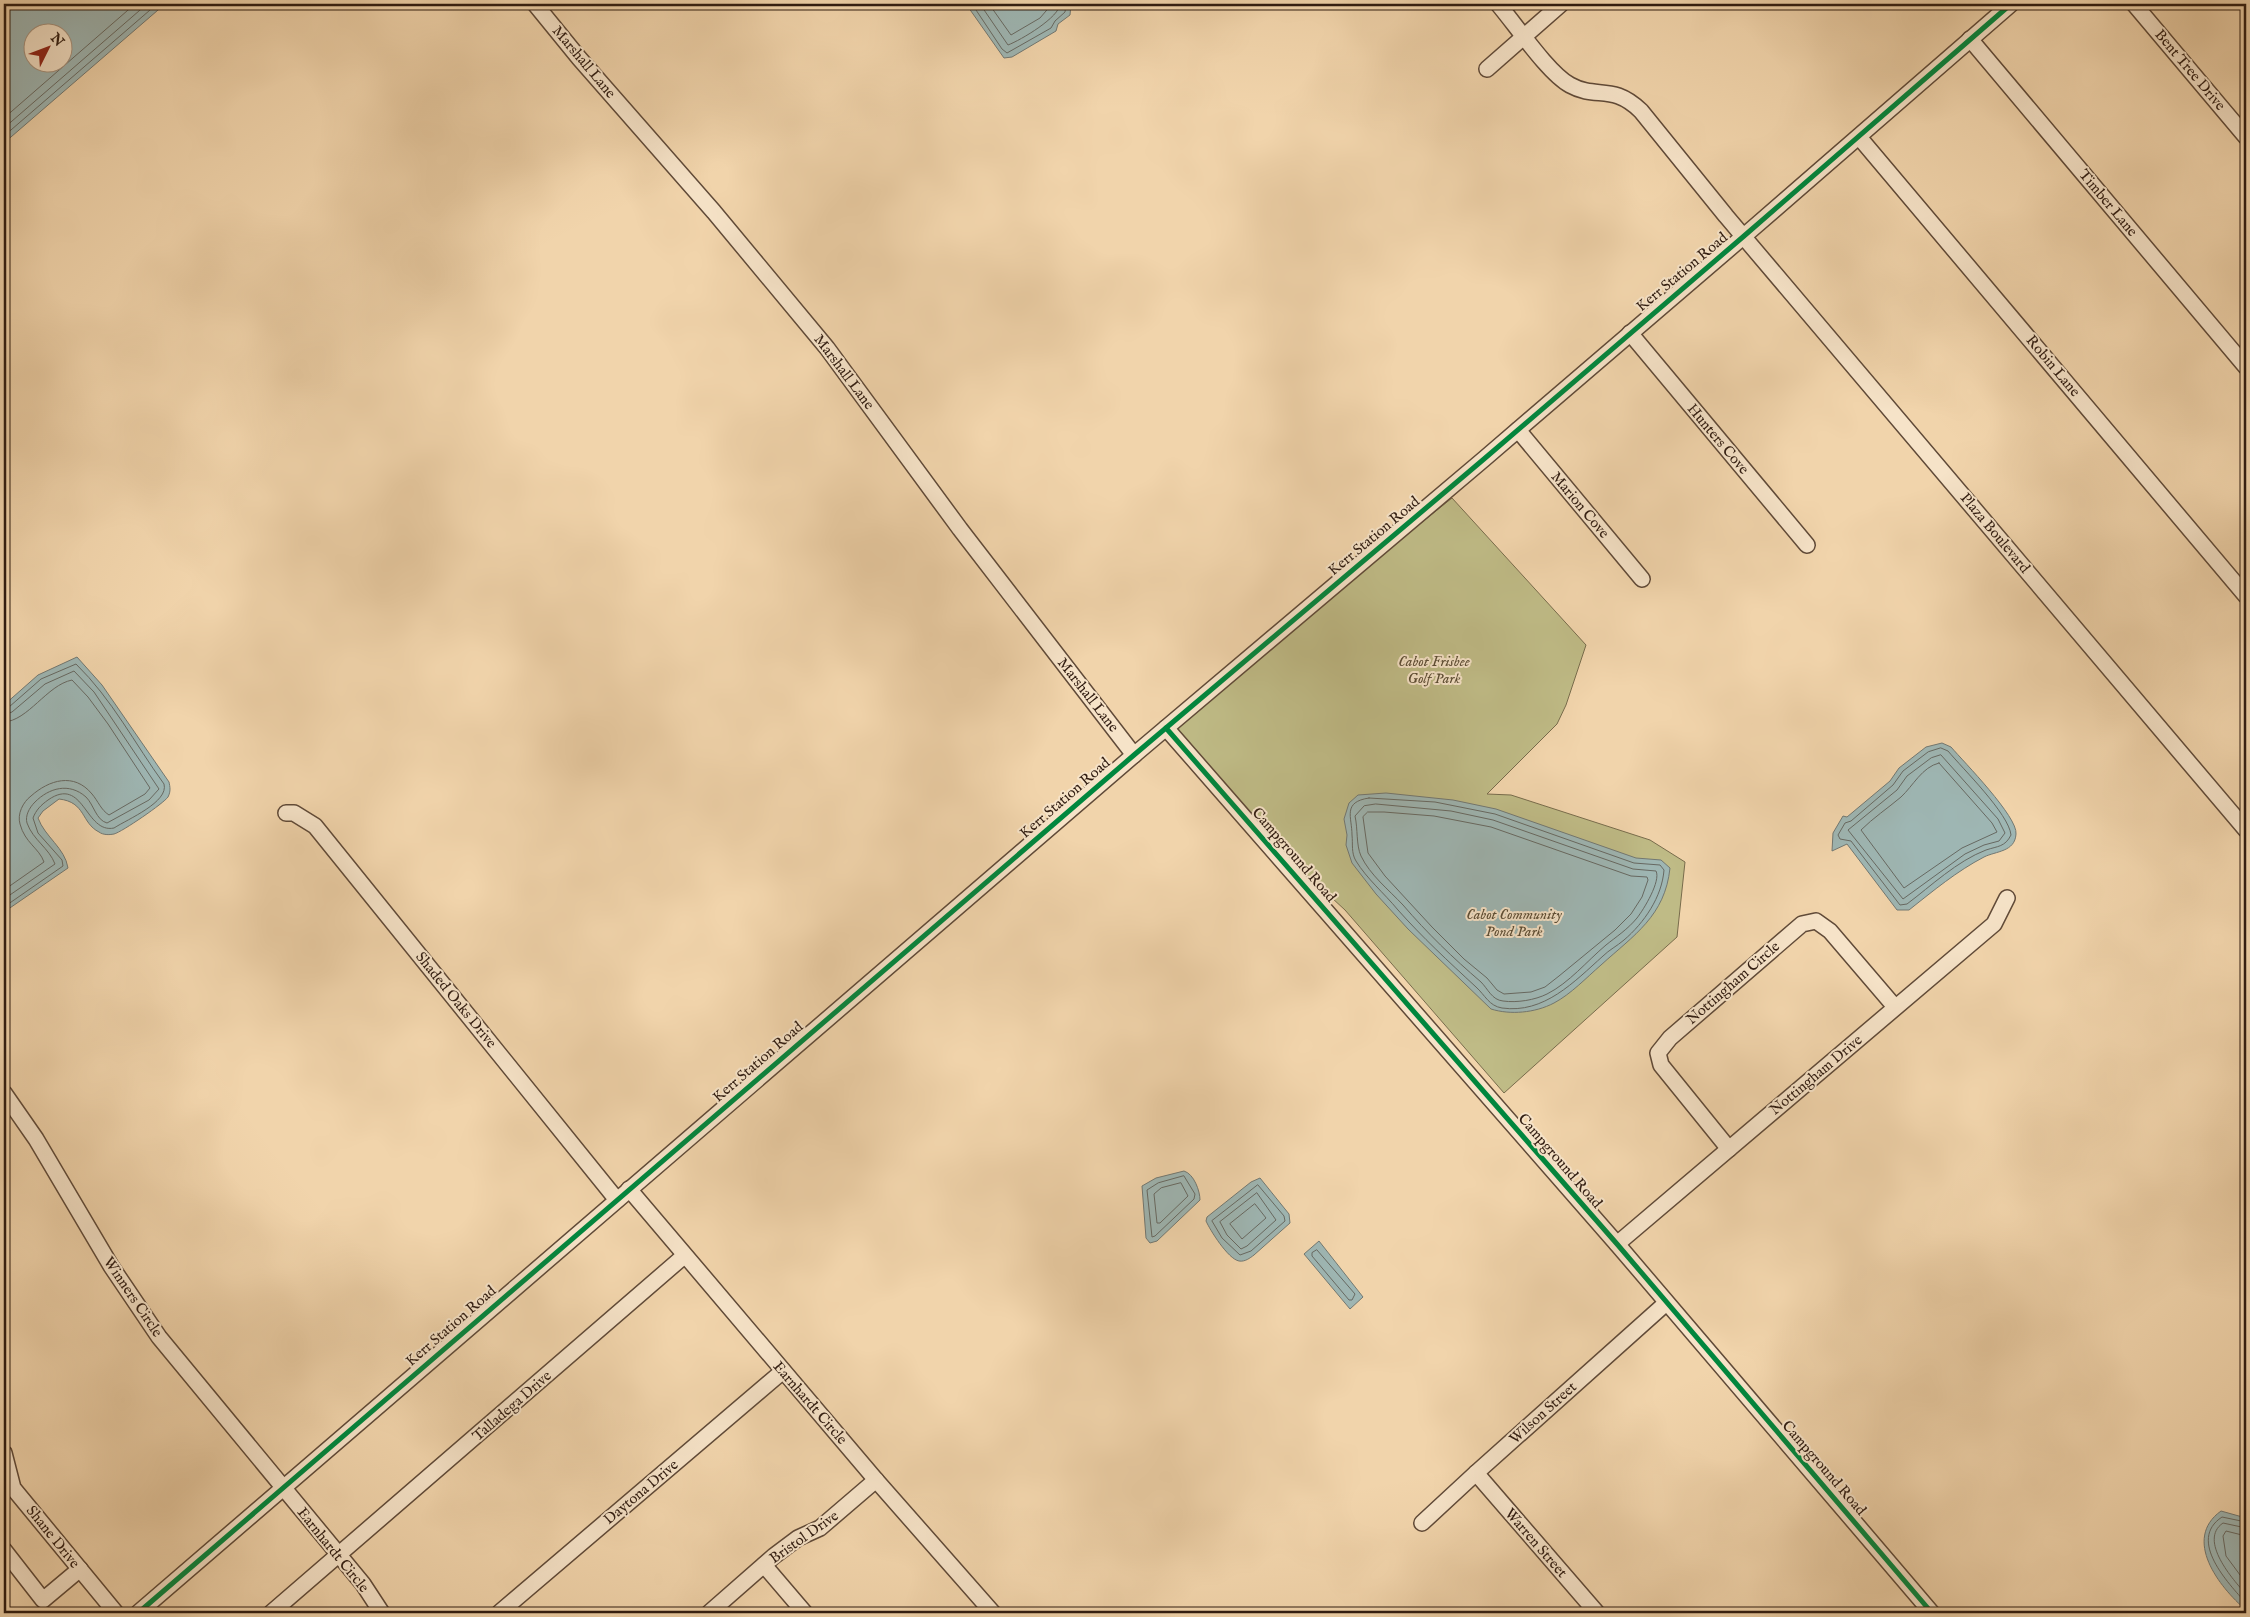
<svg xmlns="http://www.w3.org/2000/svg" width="2250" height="1617" font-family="'IM FELL English',serif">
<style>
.green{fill:#bfbb86;stroke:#786c4c}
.water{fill:#9eb6b3;stroke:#727872;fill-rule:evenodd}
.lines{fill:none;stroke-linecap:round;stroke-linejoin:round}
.shore{stroke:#676962;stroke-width:1}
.minor-casing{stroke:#604a38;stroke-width:18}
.minor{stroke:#f6e3c8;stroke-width:15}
.cycleway-casing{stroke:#f6e3c8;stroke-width:8}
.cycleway{stroke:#00873e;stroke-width:5}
.labels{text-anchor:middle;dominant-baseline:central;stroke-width:4;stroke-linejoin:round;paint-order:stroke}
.street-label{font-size:15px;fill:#301c11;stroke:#f6e3c8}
.park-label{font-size:15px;font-style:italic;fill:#5b4c34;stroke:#f6e3c8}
</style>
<rect width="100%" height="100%" fill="#f1d4ab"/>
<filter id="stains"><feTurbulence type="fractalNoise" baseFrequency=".004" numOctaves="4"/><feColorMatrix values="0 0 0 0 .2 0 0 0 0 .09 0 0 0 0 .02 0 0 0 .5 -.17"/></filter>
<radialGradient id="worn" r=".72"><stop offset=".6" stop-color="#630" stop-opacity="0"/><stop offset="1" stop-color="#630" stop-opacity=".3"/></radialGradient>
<polygon class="green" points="1452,498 1586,645 1566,705 1557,724 1487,794 1511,795 1650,840 1685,862 1677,937 1504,1093 1345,910 1239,812 1166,728"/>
<g class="water">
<path d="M4,4H165L4,143ZM62,32V62H32V32Z"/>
<polygon points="966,4 1071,4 1070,15 1058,24 1056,31 1012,57 1004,58"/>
<path d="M77,657L102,685L169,782C170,787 171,791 168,797C164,803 122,832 114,834C109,835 103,835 99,832C81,823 86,802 59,799L43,811L38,818C45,837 65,848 68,868L4,912V705L38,675Z"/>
<path d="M1942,743L1951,747C1964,762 2018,817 2016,834C2015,852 1996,851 1984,857C1957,871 1933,891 1909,910H1897L1847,844L1832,851L1833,833L1843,816L1847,817L1890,781L1899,768L1926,747Z"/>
<path d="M1386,793L1453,800L1496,809L1636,858L1661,860L1670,868C1665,916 1634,935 1601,965C1586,978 1571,994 1554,1003C1535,1013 1510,1015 1491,1009L1408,929L1376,894L1352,863L1346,845L1347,835L1344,819L1349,803L1358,795Z"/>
<path d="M1184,1171C1194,1174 1200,1191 1200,1200L1157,1241L1150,1243L1146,1238L1142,1186L1156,1178Z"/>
<path d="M1260,1178L1289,1214L1290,1223L1254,1255C1250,1258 1245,1262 1239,1261C1228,1259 1210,1230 1206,1221L1207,1217L1251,1182Z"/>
<polygon points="1319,1241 1363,1297 1350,1309 1304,1254"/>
<path d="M2221,1511L2246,1518V1610C2219,1587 2182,1539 2221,1511Z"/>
</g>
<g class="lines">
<g class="shore">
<polyline points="972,4 1002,49 1007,53 1051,28 1055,21 1065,12 1066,4"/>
<path d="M980,4L1008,45C1021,40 1060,17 1060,4"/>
<polyline points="989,4 1011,35 1040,18 1052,4"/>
<polyline points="4,118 135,4"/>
<polyline points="4,128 147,4"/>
<polyline points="4,136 157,4"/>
<path d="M4,708L9,707L41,679L76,664C112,699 135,744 164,784C169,802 128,819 114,828C85,834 84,775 48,800C41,805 36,810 33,818L38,833L62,860L63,866L4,907"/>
<path d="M4,715L12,712L45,684L74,671L94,692L159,789L149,800L107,823C96,820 94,805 86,797C69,782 49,788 35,802C29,808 25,816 27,823C33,840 49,848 55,864L4,899"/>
<path d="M4,722C28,721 47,685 72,680L88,697L108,724L150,788L145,794L109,815C101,810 98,801 92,794C74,772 49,780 31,796C23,802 17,814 20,824C25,843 39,848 44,862L4,890"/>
<path d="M1941,748L1948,751C1963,769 2009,814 2011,835C2005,847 1998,846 1986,850C1957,861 1931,886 1907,904L1900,905L1851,841L1840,839L1838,835L1845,823L1851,821L1893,785L1903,771L1928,752Z"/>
<polygon points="1941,755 1998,819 2005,833 1999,841 1984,845 1965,854 1903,899 1848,830 1897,790 1907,776 1931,758"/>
<path d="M1939,763L1992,823L1997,832L1962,848L1904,888L1861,830C1873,818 1888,808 1901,797C1913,786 1922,767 1939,763Z"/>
<path d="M1369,798L1435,802L1495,814L1634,863L1660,865L1664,870C1662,897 1644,923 1624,940C1617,946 1609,950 1603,956C1574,982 1544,1014 1502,1008C1489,1006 1485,995 1476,987C1449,962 1422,937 1398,910C1384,893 1367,879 1356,861C1351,853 1353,844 1352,835C1352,817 1342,802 1369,798Z"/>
<path d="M1376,804L1451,811L1493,820L1633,869L1656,871C1661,881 1644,909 1637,918C1628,929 1616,937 1606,945C1587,961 1569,983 1547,994C1535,1000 1517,1003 1503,1001C1492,1000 1488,989 1481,982C1453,958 1427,933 1403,905C1389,890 1370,875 1361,856C1356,845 1358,829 1355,816L1364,806Z"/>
<polygon points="1368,812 1384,812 1434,816 1491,827 1631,876 1647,877 1648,880 1642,897 1631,914 1615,930 1559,976 1545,987 1531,992 1504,994 1497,990 1487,978 1464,959 1432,927 1385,876 1368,853 1363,817"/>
<polygon points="1184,1176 1195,1194 1194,1199 1155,1236 1152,1237 1147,1190 1158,1183"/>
<polygon points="1181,1183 1188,1196 1160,1223 1157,1223 1154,1194 1161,1188"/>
<polygon points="1258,1185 1284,1216 1285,1221 1251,1251 1240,1255 1222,1238 1212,1221"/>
<polygon points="1257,1193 1276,1220 1247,1246 1241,1249 1227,1235 1220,1222"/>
<polygon points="1255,1204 1266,1218 1242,1239 1230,1224"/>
<polygon points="1317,1250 1355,1294 1352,1300 1349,1300 1312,1256 1312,1253"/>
<path d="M2246,1522L2222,1517C2187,1540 2228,1583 2246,1603"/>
<path d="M2246,1528L2223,1523C2198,1540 2233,1580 2246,1594"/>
<polyline points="2246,1536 2226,1531 2223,1536 2226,1556 2246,1583"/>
</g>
<g class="minor-casing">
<g id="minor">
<polyline points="535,4 579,58 714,212 827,348 960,529 1134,755"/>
<path d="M1498,4C1516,25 1548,73 1570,85C1597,100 1612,83 1641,111L1726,216L2246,830"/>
<polyline points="2134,4 2246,137"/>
<polyline points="1970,39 2246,367"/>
<polyline points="1487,69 1561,4"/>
<polyline points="1859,137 2246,596"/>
<polyline points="1630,333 1807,545"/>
<polyline points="1518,430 1642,579"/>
<polyline points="1166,728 1617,1244 1932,1613"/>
<polyline points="286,813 294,813 315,826 617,1200"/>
<polyline points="4,1093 36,1139 111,1266 159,1337 363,1584 382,1613"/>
<polyline points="1729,1149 1661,1065 1658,1053 1670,1038 1802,924 1816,921 1830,931 1895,1007"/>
<polyline points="629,1189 876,1480 993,1613"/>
<polyline points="1617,1244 1994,924 2007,898"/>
<polyline points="4,1453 13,1488 116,1613"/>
<polyline points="1476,1473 1597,1613"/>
<polyline points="1422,1523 1476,1473 1665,1304"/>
<polyline points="4,1550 43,1600 80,1569"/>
<polyline points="764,1565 805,1613"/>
<polyline points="138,1613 1134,755 1484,459 1744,236 2011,4"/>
<polyline points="271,1613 684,1256"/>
<polyline points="499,1613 783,1371"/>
<polyline points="709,1613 774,1556 798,1538 820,1528 876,1480"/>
</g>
</g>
<use href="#minor" class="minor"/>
<g class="cycleway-casing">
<g id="cycleway">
<polyline points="1166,728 1617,1244 1932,1613"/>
<polyline points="138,1613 1134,755 1484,459 1744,236 2011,4"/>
</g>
</g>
<use href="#cycleway" class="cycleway"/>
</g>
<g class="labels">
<g class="street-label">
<text transform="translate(584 62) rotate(50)">Marshall Lane</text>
<text transform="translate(2190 70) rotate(50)">Bent Tree Drive</text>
<text transform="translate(2108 203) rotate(50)">Timber Lane</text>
<text transform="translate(1682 272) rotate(-40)">Kerr Station Road</text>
<text transform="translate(2053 366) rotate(50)">Robin Lane</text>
<text transform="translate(844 372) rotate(53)">Marshall Lane</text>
<text transform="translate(1718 439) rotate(50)">Hunters Cove</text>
<text transform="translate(1580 505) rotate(50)">Marion Cove</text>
<text transform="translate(1995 533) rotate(50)">Plaza Boulevard</text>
<text transform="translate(1374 536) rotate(-40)">Kerr Station Road</text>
<text transform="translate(1088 695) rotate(52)">Marshall Lane</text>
<text transform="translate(1065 798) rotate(-41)">Kerr Station Road</text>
<text transform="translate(1294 855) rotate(49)">Campground Road</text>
<text transform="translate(1733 983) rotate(-41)">Nottingham Circle</text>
<text transform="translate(456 1000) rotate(51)">Shaded Oaks Drive</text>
<text transform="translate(758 1062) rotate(-41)">Kerr Station Road</text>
<text transform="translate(1816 1075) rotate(-40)">Nottingham Drive</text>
<text transform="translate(1560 1161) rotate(49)">Campground Road</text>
<text transform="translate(133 1297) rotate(56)">Winners Circle</text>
<text transform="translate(451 1326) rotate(-41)">Kerr Station Road</text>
<text transform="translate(810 1403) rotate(49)">Earnhardt Circle</text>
<text transform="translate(512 1406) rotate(-41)">Talladega Drive</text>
<text transform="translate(1543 1413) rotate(-42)">Wilson Street</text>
<text transform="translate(1824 1468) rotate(49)">Campground Road</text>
<text transform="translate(641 1492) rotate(-40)">Daytona Drive</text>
<text transform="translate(53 1537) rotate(51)">Shane Drive</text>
<text transform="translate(804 1537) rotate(-35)">Bristol Drive</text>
<text transform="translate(1536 1543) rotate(49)">Warren Street</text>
<text transform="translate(333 1550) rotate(51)">Earnhardt Circle</text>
</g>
<g class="park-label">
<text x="1434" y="661">Cabot Frisbee<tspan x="1434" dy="17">Golf Park</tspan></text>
<text x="1514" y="914">Cabot Community<tspan x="1514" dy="17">Pond Park</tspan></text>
</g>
</g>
<rect width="2250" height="1617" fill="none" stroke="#f1d4ab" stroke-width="20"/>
<rect x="5" y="5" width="2240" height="1607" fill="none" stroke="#301c11" stroke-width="2.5"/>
<rect x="10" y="10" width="2230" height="1597" fill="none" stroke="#301c11"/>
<g transform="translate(48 48) rotate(48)"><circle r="24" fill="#f6e3c8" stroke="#a7937f"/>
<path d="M0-4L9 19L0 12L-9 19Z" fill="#8f2418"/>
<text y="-8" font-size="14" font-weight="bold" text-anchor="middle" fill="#301c11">N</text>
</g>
<rect width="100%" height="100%" filter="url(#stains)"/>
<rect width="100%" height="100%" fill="url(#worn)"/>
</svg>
